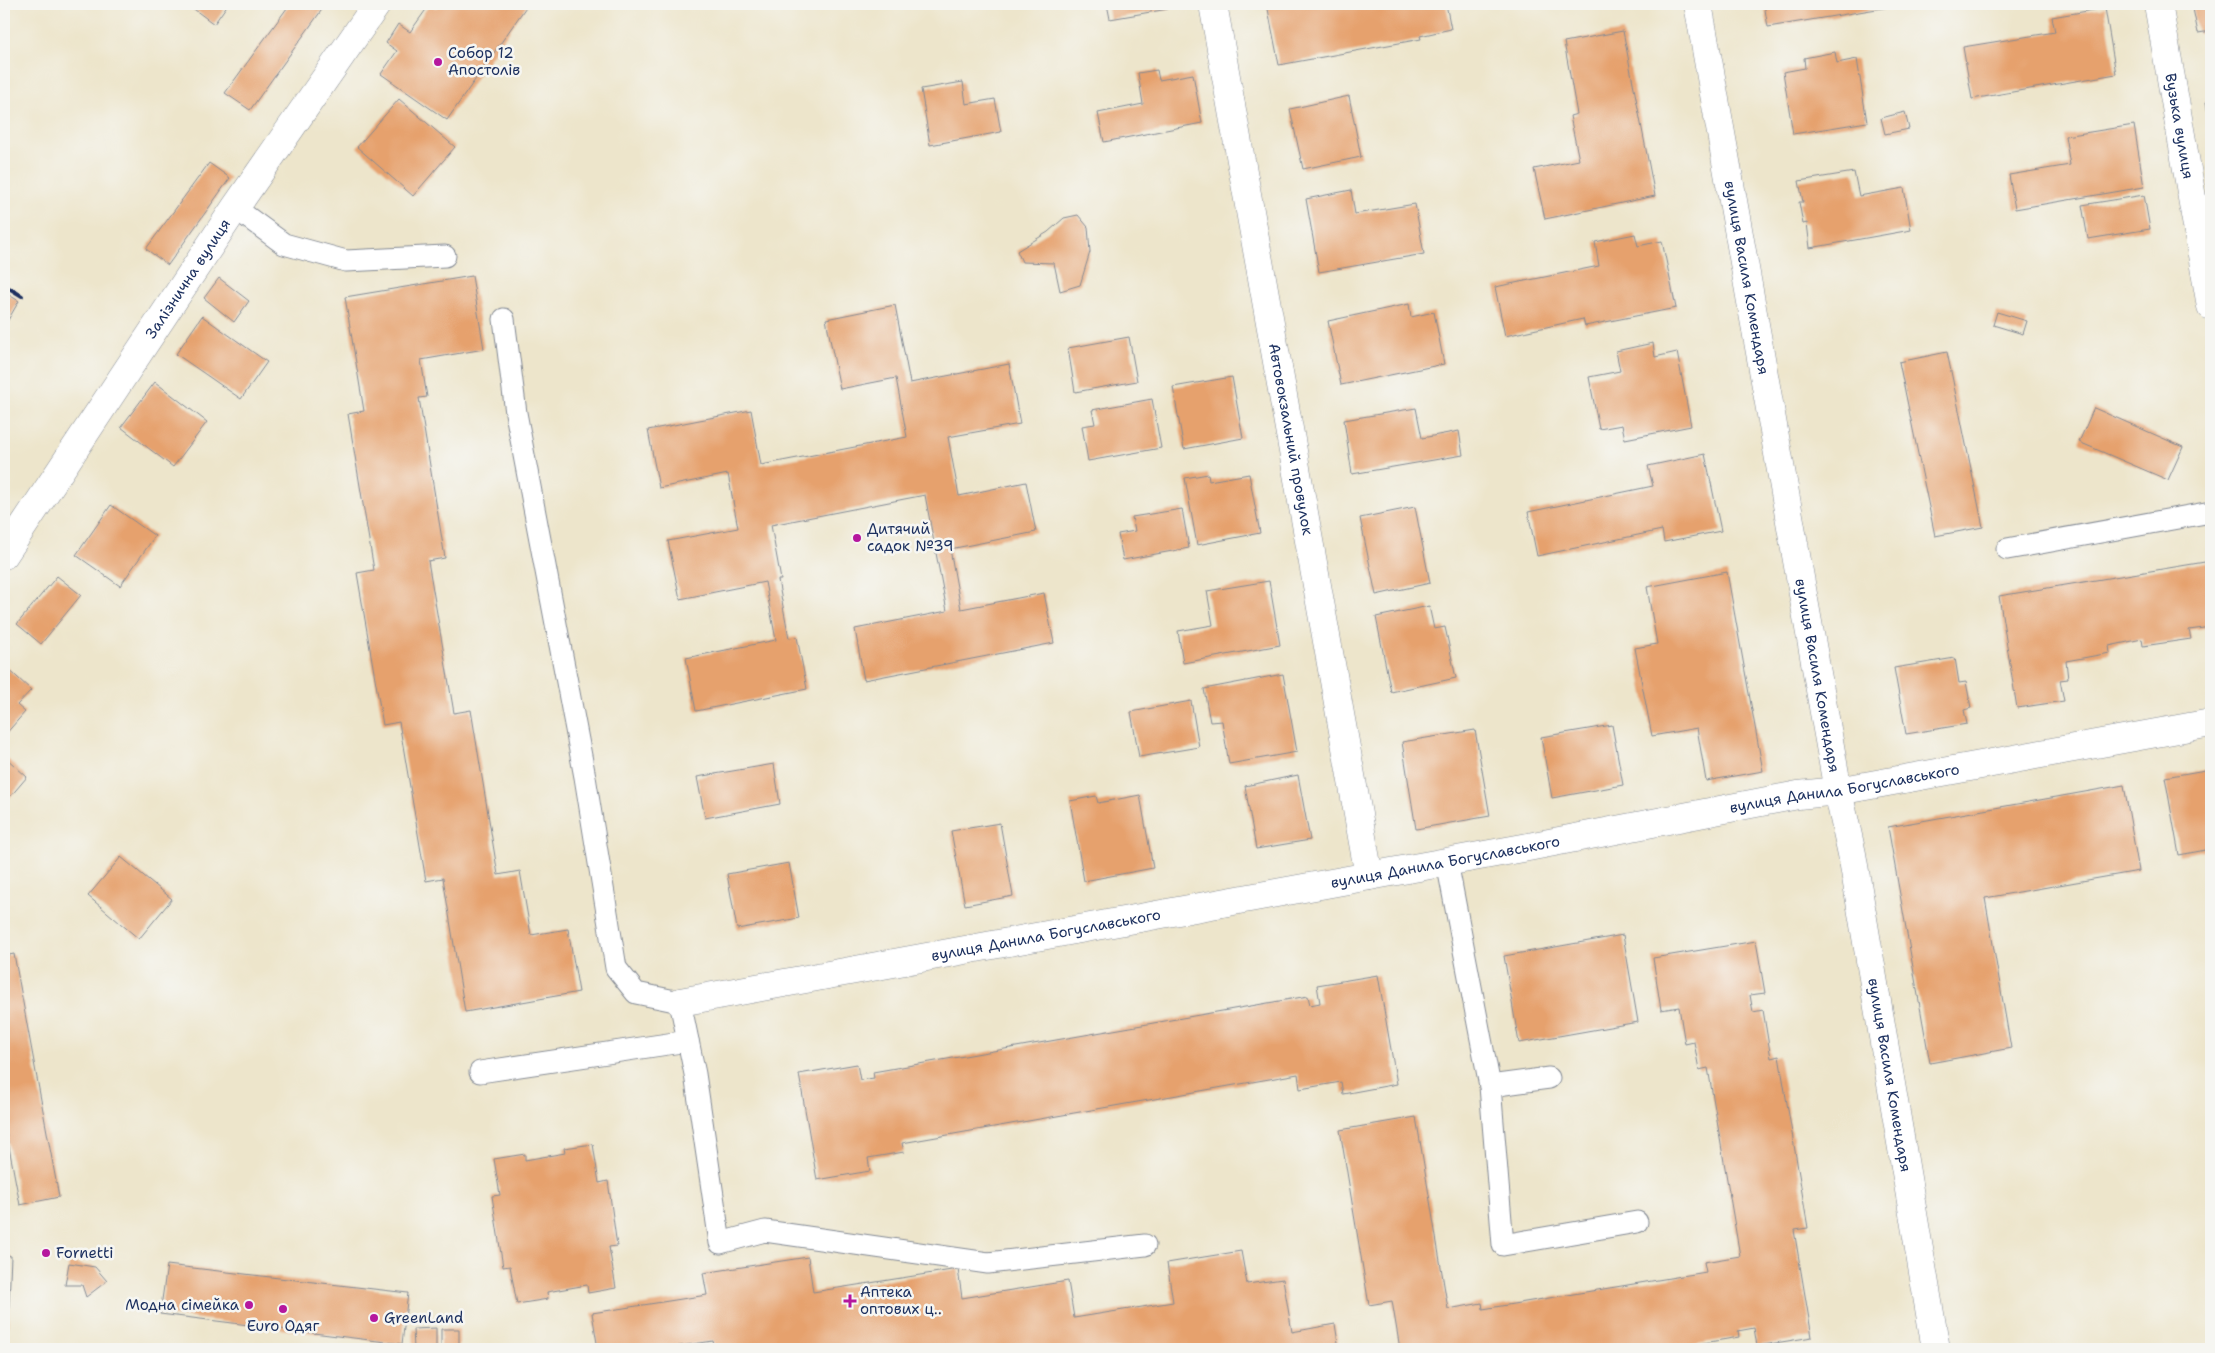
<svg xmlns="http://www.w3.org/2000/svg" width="2215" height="1353" font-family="'Shantell Sans',sans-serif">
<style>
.building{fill:#e6a16d}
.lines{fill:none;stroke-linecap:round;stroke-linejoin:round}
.service-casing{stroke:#848a94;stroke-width:23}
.minor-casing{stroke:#848a94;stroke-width:29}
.service{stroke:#fff;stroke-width:21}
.minor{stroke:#fff;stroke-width:28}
.rail{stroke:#1b2f5e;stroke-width:4}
.poi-dot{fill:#b5179e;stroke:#f6f6f2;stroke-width:2}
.labels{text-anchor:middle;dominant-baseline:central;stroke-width:5;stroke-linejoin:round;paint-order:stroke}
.poi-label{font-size:15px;fill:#1b2f5e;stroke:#f6f6f2;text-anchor:start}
.street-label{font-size:15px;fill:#1b2f5e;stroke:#f6f6f2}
</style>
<rect width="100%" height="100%" fill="#f6f6f2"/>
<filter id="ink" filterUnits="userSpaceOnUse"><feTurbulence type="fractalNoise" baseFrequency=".02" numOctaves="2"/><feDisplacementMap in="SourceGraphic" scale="10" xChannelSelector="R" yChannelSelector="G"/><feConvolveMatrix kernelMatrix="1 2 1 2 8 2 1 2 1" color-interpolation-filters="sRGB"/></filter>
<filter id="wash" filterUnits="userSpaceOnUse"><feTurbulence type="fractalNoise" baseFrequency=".0096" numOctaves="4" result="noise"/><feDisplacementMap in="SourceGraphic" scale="20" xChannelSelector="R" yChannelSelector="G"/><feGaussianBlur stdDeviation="1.12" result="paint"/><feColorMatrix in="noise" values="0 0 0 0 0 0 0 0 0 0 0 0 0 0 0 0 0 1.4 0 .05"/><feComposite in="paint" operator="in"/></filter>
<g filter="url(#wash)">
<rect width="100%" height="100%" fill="#ede5cb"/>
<g id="blocks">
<g class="building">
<polygon points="187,4 228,4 214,24"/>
<polygon points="290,4 326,4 250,110 225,93"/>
<polygon points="430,4 436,8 439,4 528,4 447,120 381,74 397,51 386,43 398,24 410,32"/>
<polygon points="1107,4 1167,4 1168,9 1110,19"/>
<polygon points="1267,4 1446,4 1451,29 1420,36 1421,39 1279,65"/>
<polygon points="1764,4 1901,4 1901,5 1768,27"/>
<polygon points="2192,4 2211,4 2211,31 2198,33"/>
<polygon points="2105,8 2116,74 1972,99 1963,47 2055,32 2052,17"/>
<polygon points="1623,31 1655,196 1545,219 1534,169 1579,160 1570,116 1577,114 1564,42"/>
<polygon points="1835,52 1837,63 1857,59 1867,122 1793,134 1783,72 1805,68 1804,58"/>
<polygon points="1157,70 1159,80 1193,74 1202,123 1104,142 1098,113 1143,104 1138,73"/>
<polygon points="963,82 966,104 995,99 1001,132 930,145 921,89"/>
<polygon points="1349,96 1361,157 1303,169 1290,109"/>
<polygon points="399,99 455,147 413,196 357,147"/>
<polygon points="2211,101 2211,124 2210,124 2206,102"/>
<polygon points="1905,112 1909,129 1885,134 1881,118"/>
<polygon points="2134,125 2144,187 2015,209 2009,175 2070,165 2065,136"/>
<polygon points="209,163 230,178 168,265 146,249"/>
<polygon points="1854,172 1859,196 1904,188 1911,230 1810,248 1807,223 1803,224 1799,202 1803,202 1799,181"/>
<polygon points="1351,190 1355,214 1415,204 1424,254 1319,272 1306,199"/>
<polygon points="2144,195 2150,229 2088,239 2082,205"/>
<polygon points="1078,215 1088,227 1090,252 1080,285 1060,291 1054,263 1022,262 1017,251 1048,232 1064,218"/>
<polygon points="1635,234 1638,246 1662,241 1676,308 1585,326 1583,319 1505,336 1495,287 1599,266 1595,242"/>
<polygon points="472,276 484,349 421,360 427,397 419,398 445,558 428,561 454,713 471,710 498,875 520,871 531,935 568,929 579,992 465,1012 443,878 426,881 399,722 383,725 357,573 374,570 348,414 364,411 345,297"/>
<polygon points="219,278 249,301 234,322 204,298"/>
<polygon points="4,292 19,301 4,327"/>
<polygon points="1409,304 1411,317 1434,312 1444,364 1341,385 1328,321"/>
<polygon points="895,305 910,383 1009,364 1020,424 948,437 959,496 1026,482 1036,532 950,549 961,609 1044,593 1054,643 864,680 855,629 947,611 925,495 771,525 781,580 778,580 789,638 797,637 807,689 696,711 686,658 776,640 765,582 680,599 668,541 738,528 728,474 659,488 648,430 751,410 761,465 907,437 896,378 840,389 826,319"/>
<polygon points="1997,312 2027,321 2023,334 1993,325"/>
<polygon points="202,316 267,362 241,399 176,354"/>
<polygon points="1129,337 1137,381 1075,392 1068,348"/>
<polygon points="1653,343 1655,357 1677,352 1691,426 1625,439 1622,425 1599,429 1589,377 1620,371 1616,351"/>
<polygon points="1947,352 1983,527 1935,536 1899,362"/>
<polygon points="1232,377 1243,438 1184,449 1173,387"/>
<polygon points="155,382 207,422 173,467 121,427"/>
<polygon points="1152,399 1161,448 1088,461 1082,426 1095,424 1092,410"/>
<polygon points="1416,408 1422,438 1459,431 1463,455 1352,474 1344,420"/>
<polygon points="2094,408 2183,447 2168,480 2079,442"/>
<polygon points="1705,454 1721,531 1664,542 1662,530 1537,556 1528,512 1653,486 1648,466"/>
<polygon points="1208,474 1209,481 1249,474 1260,533 1197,545 1185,478"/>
<polygon points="111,505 155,536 120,586 76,555"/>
<polygon points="1415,507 1430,583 1376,595 1360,518"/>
<polygon points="1182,509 1189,548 1123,560 1118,534 1135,531 1132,517"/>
<polygon points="2211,561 2211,627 2189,630 2191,639 2143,646 2142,639 2109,646 2110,653 2066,661 2068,679 2060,680 2064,701 2017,708 1999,596"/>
<polygon points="1727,572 1763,771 1706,781 1697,728 1652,736 1635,648 1657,644 1647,587"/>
<polygon points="57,576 81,595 41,644 17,624"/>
<polygon points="1269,581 1280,645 1183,663 1178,631 1213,625 1207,591"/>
<polygon points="1429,606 1434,629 1445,627 1456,678 1391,692 1376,617"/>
<polygon points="1955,658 1959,683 1966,682 1971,708 1964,710 1967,724 1906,734 1894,668"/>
<polygon points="4,665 31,690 17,705 25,712 4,736"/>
<polygon points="1283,674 1297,752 1229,764 1222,721 1210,722 1204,689"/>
<polygon points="1191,701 1199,747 1139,757 1131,712"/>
<polygon points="1612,725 1623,785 1552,798 1541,737"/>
<polygon points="1475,730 1490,816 1416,829 1402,742"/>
<polygon points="4,756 27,777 4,804"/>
<polygon points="774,764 780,804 705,818 697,777"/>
<polygon points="2211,769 2211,849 2179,855 2165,777"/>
<polygon points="1298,775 1310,840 1256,849 1245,786"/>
<polygon points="2124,785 2139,871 1985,898 2011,1048 1930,1063 1888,827"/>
<polygon points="1140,795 1153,868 1084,881 1070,801 1096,796 1098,803"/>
<polygon points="1000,823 1013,896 965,905 951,831"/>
<polygon points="121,857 172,899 139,939 88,896"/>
<polygon points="789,863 799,918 737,929 727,874"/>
<polygon points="1623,935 1638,1022 1519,1043 1504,956"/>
<polygon points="1756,941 1765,993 1750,995 1753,1012 1763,1010 1771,1058 1779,1056 1808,1228 1794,1230 1812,1337 1757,1346 1754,1328 1738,1331 1739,1337 1668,1349 1400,1349 1392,1301 1369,1305 1340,1130 1416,1117 1448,1309 1482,1303 1483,1309 1706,1272 1704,1262 1740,1256 1708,1068 1699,1070 1694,1042 1685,1044 1679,1007 1661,1010 1653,958"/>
<polygon points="14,954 59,1197 20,1205 4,1121 4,956"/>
<polygon points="1378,975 1397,1084 1343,1094 1341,1082 1300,1089 1298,1074 902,1143 904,1152 868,1158 870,1171 817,1180 799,1074 857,1064 860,1080 874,1078 873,1072 1308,996 1310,1005 1320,1003 1317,985"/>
<polygon points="593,1144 599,1183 608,1181 617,1246 609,1247 616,1288 588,1293 587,1285 547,1292 548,1299 517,1304 510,1266 503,1267 492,1196 500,1195 494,1159 525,1154 525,1160 565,1153 564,1148"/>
<polygon points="1241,1251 1247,1284 1283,1279 1292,1332 1335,1324 1339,1349 715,1349 713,1341 661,1349 598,1349 592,1313 707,1295 703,1273 808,1257 813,1292 958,1269 962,1298 1068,1281 1074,1318 1173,1302 1167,1263"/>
<polygon points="4,1255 11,1256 8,1327 4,1327"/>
<polygon points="69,1263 95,1267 107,1281 86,1297 82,1285 65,1285"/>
<polygon points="167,1265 408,1293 402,1344 160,1314"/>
<polygon points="436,1328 436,1349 414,1349 413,1329"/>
<polygon points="441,1329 459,1329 459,1347 441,1348"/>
</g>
</g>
</g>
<g filter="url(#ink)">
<use href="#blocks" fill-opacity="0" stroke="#848a94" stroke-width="1"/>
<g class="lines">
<g class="service-casing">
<g id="service">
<polyline points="235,208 284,244 346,261 445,256"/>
<polyline points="504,319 516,413 585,777 616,968 636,993 680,1002 695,1074 720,1243 765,1231 988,1263 1145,1245"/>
<polyline points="2007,549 2211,512"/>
<polyline points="1447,862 1490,1086 1503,1245 1637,1222"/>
<polyline points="480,1072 688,1041"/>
<polyline points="1490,1086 1549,1078"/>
</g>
</g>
<g class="minor-casing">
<g id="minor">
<path id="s1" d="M1213,4L1369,876"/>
<path id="s2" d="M1698,4L1838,791L1852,854L1936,1349"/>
<path id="s3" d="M2158,4L2211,306"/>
<path id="s4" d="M4,555L235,208L377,4"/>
<path id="s5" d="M680,1002L1523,848L1798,795L1838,791L2211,723"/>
</g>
</g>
<use href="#service" class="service"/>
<use href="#minor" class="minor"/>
<polyline class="rail" points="4,285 22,296"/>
</g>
</g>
<g class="poi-dot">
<circle cx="438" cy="62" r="5"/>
<circle cx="857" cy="538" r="5"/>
<circle cx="46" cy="1253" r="5"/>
<path d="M847.5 1293.5h5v5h5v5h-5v5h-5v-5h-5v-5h5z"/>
<circle cx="249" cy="1305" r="5"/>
<circle cx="283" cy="1309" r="5"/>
<circle cx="374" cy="1318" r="5"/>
</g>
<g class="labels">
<g class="poi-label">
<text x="448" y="53">Собор 12<tspan x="448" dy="17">Апостолів</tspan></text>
<text x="867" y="529">Дитячий<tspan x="867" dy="17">садок №39</tspan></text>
<text x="56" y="1253">Fornetti</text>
<text x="860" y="1292">Аптека<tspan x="860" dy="17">оптових ц‥</tspan></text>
<text x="239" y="1305" text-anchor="end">Модна сімейка</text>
<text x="384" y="1318">GreenLand</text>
<text x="283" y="1326" text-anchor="middle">Euro Одяг</text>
</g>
<g class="street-label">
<text stroke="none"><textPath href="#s3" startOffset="124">Вузька вулиця</textPath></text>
<text stroke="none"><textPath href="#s4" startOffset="332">Залізнична вулиця</textPath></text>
<text stroke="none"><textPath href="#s2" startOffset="278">вулиця Василя Комендаря</textPath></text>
<text stroke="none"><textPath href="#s1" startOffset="442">Автовокзальний провулок</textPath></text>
<text stroke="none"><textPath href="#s2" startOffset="682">вулиця Василя Комендаря</textPath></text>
<text stroke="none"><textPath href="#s5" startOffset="1184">вулиця Данила Богуславського</textPath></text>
<text stroke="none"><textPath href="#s5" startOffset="778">вулиця Данила Богуславського</textPath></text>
<text stroke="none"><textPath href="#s5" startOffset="372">вулиця Данила Богуславського</textPath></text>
<text stroke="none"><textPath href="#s2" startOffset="1088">вулиця Василя Комендаря</textPath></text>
</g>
</g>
<rect width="2215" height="1353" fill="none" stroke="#f6f6f2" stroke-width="20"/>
</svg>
